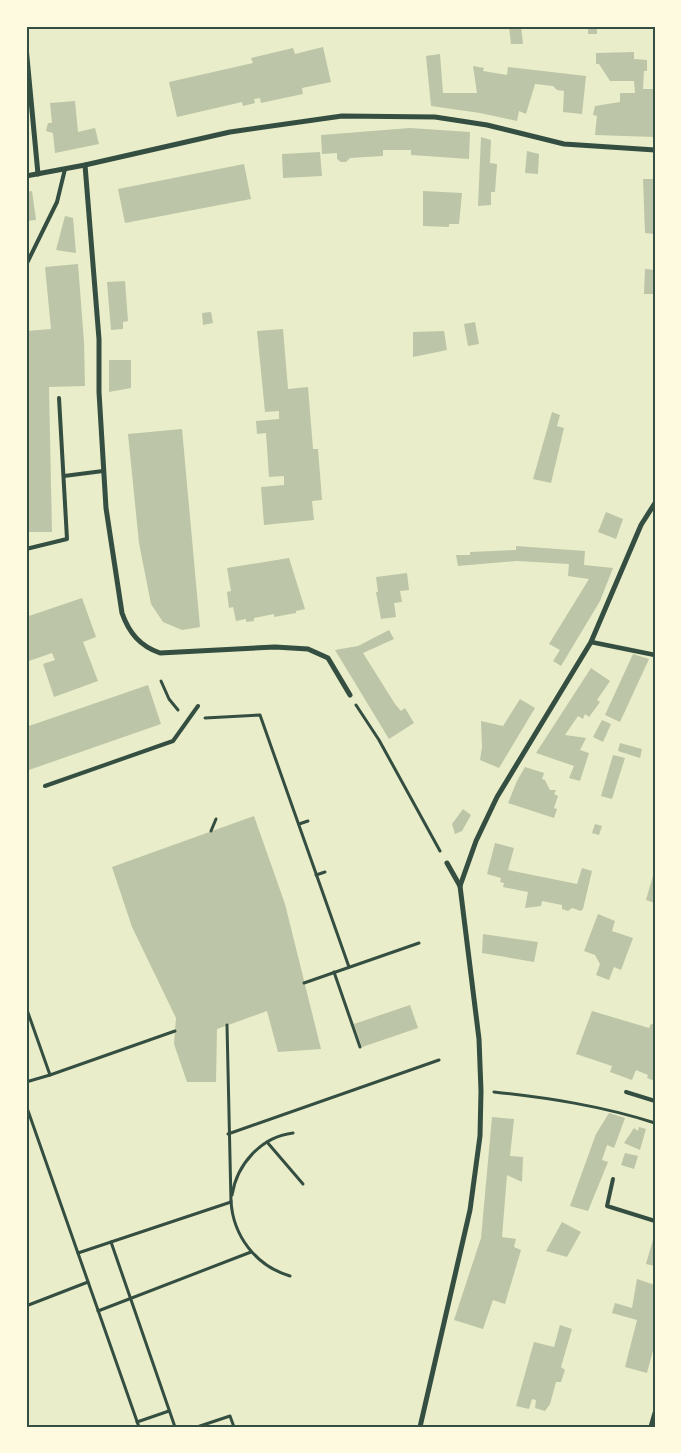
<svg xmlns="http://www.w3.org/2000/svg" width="681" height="1453" font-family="'Noto Sans',sans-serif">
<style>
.building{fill:#bcc5a7}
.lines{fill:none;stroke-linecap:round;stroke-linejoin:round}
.path{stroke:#344e41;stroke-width:3}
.service{stroke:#344e41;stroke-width:4}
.pedestrian{stroke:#344e41;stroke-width:4.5}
.minor{stroke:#344e41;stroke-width:5}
.neatline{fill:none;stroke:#344e41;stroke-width:2}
</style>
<rect width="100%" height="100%" fill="#e9edc9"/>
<g class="building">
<polygon points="509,26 521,26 523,44 511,44"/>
<rect x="588" y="26" width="9" height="8"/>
<polygon points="323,47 331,82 302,88 303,94 261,103 260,98 254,99 255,103 243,106 242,102 177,117 169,82 253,63 251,58 293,48 295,54"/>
<polygon points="634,52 634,59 647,60 647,71 644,71 643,89 655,89 655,137 595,135 597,116 593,115 595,106 620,102 620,93 635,93 634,81 610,81 599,64 596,64 596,53"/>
<polygon points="440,54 443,93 477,93 473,66 484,68 483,71 507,75 508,67 586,76 582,114 563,112 564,91 557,90 553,86 535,84 526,114 519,111 517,121 480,113 431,106 426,56"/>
<polygon points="75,101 78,132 95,128 99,144 55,153 53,133 46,131 48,123 52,123 50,103"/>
<polygon points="410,128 470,132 469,159 411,155 411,150 383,150 383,156 350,158 346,162 341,162 337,159 337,153 322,154 321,135"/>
<polygon points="481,137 491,140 490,163 497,164 495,192 491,192 491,205 478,206"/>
<polygon points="527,151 539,154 538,174 525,173"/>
<polygon points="320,152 322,176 283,178 282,154"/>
<polygon points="244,164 251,199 125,223 118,189"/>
<polygon points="643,179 655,179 655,234 645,233"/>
<polygon points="32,191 36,220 26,221 26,192"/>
<polygon points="423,191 462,193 459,224 449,224 449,227 423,226"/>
<polygon points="65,216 73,218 76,253 56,250"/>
<polygon points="78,264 84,342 85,386 49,387 52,532 26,532 26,331 51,329 45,267"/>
<polygon points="645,269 655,270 655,294 644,294"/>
<polygon points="125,281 128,321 123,322 123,329 111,330 107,282"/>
<polygon points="211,312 213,323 203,325 202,313"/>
<polygon points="475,322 479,344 468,346 464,324"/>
<polygon points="283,329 288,389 308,387 313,449 318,449 322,500 312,501 314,520 264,525 261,487 284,485 284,476 269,477 266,433 257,434 256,421 279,419 279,411 265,412 257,331"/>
<polygon points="444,331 447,350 413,357 413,332"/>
<polygon points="109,360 131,360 131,388 109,392"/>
<polygon points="552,412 560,415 557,426 564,428 551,483 533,479"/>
<polygon points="182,429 200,627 182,630 163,622 151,604 139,543 128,434"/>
<polygon points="606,512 623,519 616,539 598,532"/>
<polygon points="516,546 585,551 584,565 613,568 600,601 561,666 553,661 560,650 549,644 589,579 568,576 569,564 517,561 458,566 456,555 470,555 470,552 516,550"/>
<polygon points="289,558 305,609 296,611 296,613 274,617 274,614 254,618 254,621 246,622 246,619 236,621 233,607 229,608 227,592 231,591 227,568"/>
<polygon points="407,573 409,590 400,591 402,602 394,603 396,617 381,619 376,592 378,592 376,577"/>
<polygon points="82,598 96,637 83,642 98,681 54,697 43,664 55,660 52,653 26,662 26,617"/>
<polygon points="389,630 394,639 363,653 395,704 401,711 405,708 414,723 389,739 335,650 358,646"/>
<polygon points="633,654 649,659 620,722 605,715"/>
<polygon points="591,668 610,681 597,700 600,702 589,717 585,714 583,719 578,716 565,735 586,738 580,750 589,753 580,781 569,778 574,766 536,753"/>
<polygon points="148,685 161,724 26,771 26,727"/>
<polygon points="520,699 535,708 499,768 480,760 482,747 481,721 503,726"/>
<polygon points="602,720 611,724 603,742 593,737"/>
<polygon points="620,743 642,749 640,758 618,751"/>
<polygon points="613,755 625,758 612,799 601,796"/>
<polygon points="525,767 544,773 542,779 545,780 550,790 556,790 554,794 558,796 554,808 557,809 554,818 508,803 517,781"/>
<polygon points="463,809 471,815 462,831 455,834 452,824"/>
<polygon points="254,816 285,904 321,1049 278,1052 267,1011 217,1029 216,1082 187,1082 174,1044 176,1018 132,927 112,867"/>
<polygon points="595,824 602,826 599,835 592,833"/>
<polygon points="495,843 514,848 508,870 577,884 582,868 592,871 583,909 581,911 572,908 568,911 562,909 562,905 542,901 541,906 525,908 528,892 503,887 504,883 500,882 501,878 487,874"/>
<polygon points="655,869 655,903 646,900"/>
<polygon points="598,914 615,921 612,931 633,938 621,970 614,967 609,980 596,975 600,964 595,955 584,951"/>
<polygon points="483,934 538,942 534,962 482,953"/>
<polygon points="410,1005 418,1028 362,1047 354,1024"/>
<polygon points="592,1011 649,1028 651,1024 655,1025 655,1081 647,1078 648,1075 636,1070 632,1080 610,1072 612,1066 576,1054"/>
<polygon points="609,1113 625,1118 614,1148 607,1145 602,1160 608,1162 588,1211 570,1206 596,1134"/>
<polygon points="492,1117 514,1119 510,1156 523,1157 522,1182 507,1175 502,1237 516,1239 514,1247 521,1250 505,1304 493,1300 483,1329 454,1320 481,1238"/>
<polygon points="639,1127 646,1129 640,1150 624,1143 634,1128 638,1131"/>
<polygon points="625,1153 638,1156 634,1169 621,1165"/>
<polygon points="562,1222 581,1232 567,1257 546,1251"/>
<polygon points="654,1236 655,1236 655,1266 646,1264"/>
<polygon points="637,1279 655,1285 655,1343 647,1373 625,1367 637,1320 612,1313 615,1303 632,1308"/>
<polygon points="560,1325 572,1329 561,1367 565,1370 561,1382 556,1382 550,1404 545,1411 535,1408 536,1400 532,1399 529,1409 516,1406 534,1342 554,1347"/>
</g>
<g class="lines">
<g class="path">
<polyline points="161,681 169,699 178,710"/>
<polyline points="356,705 379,740 440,851"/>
<polyline points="205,718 260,715 349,967"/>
<polyline points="299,824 308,821"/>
<polyline points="211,831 216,819"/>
<polyline points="316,875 325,872"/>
<polyline points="334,972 360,1047"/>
<polyline points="304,983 419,943"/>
<polyline points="26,1007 50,1075 26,1082"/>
<polyline points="50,1075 175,1031"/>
<path d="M494,1092C550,1098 602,1106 655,1123"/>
<polyline points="26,1105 139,1427"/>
<polyline points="228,1134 439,1060"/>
<polyline points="267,1142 303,1184"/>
<path d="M232,1195C237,1164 261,1137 293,1133"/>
<path d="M231,1201C233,1236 256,1266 290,1276"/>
<polyline points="111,1242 175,1427"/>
<polyline points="78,1253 231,1202 227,1025"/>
<polyline points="26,1306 88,1282"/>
<polyline points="98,1311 251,1252"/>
<polyline points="137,1422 169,1411"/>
<polyline points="197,1427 230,1416 234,1427"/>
</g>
<g class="service">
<polyline points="26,265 57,202 65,169"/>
<polyline points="64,476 103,471"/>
<polyline points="26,549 67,539 59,398"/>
<polyline points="45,786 173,741 198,706"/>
<polyline points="626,1092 655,1101"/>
<polyline points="613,1179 607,1206 655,1221"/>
</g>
<polyline class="pedestrian" points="591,642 655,655"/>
<g class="minor">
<polyline points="26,47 38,174"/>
<path d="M85,165L99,339V392L106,508L122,613C129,633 140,646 160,653L275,647L308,649L328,658L350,695"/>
<polyline points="26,176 85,165 230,132 342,116 435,117 487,125 564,144 655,150"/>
<polyline points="447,863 460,886"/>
<polyline points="420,1427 470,1210 480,1136 481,1091 479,1039 460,886 476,841 497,797 591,642 641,525 655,503"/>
<polyline points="651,1427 655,1413"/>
</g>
</g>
<rect width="681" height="1453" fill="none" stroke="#fefae0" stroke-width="55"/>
<rect x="28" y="28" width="626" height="1398" class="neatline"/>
</svg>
